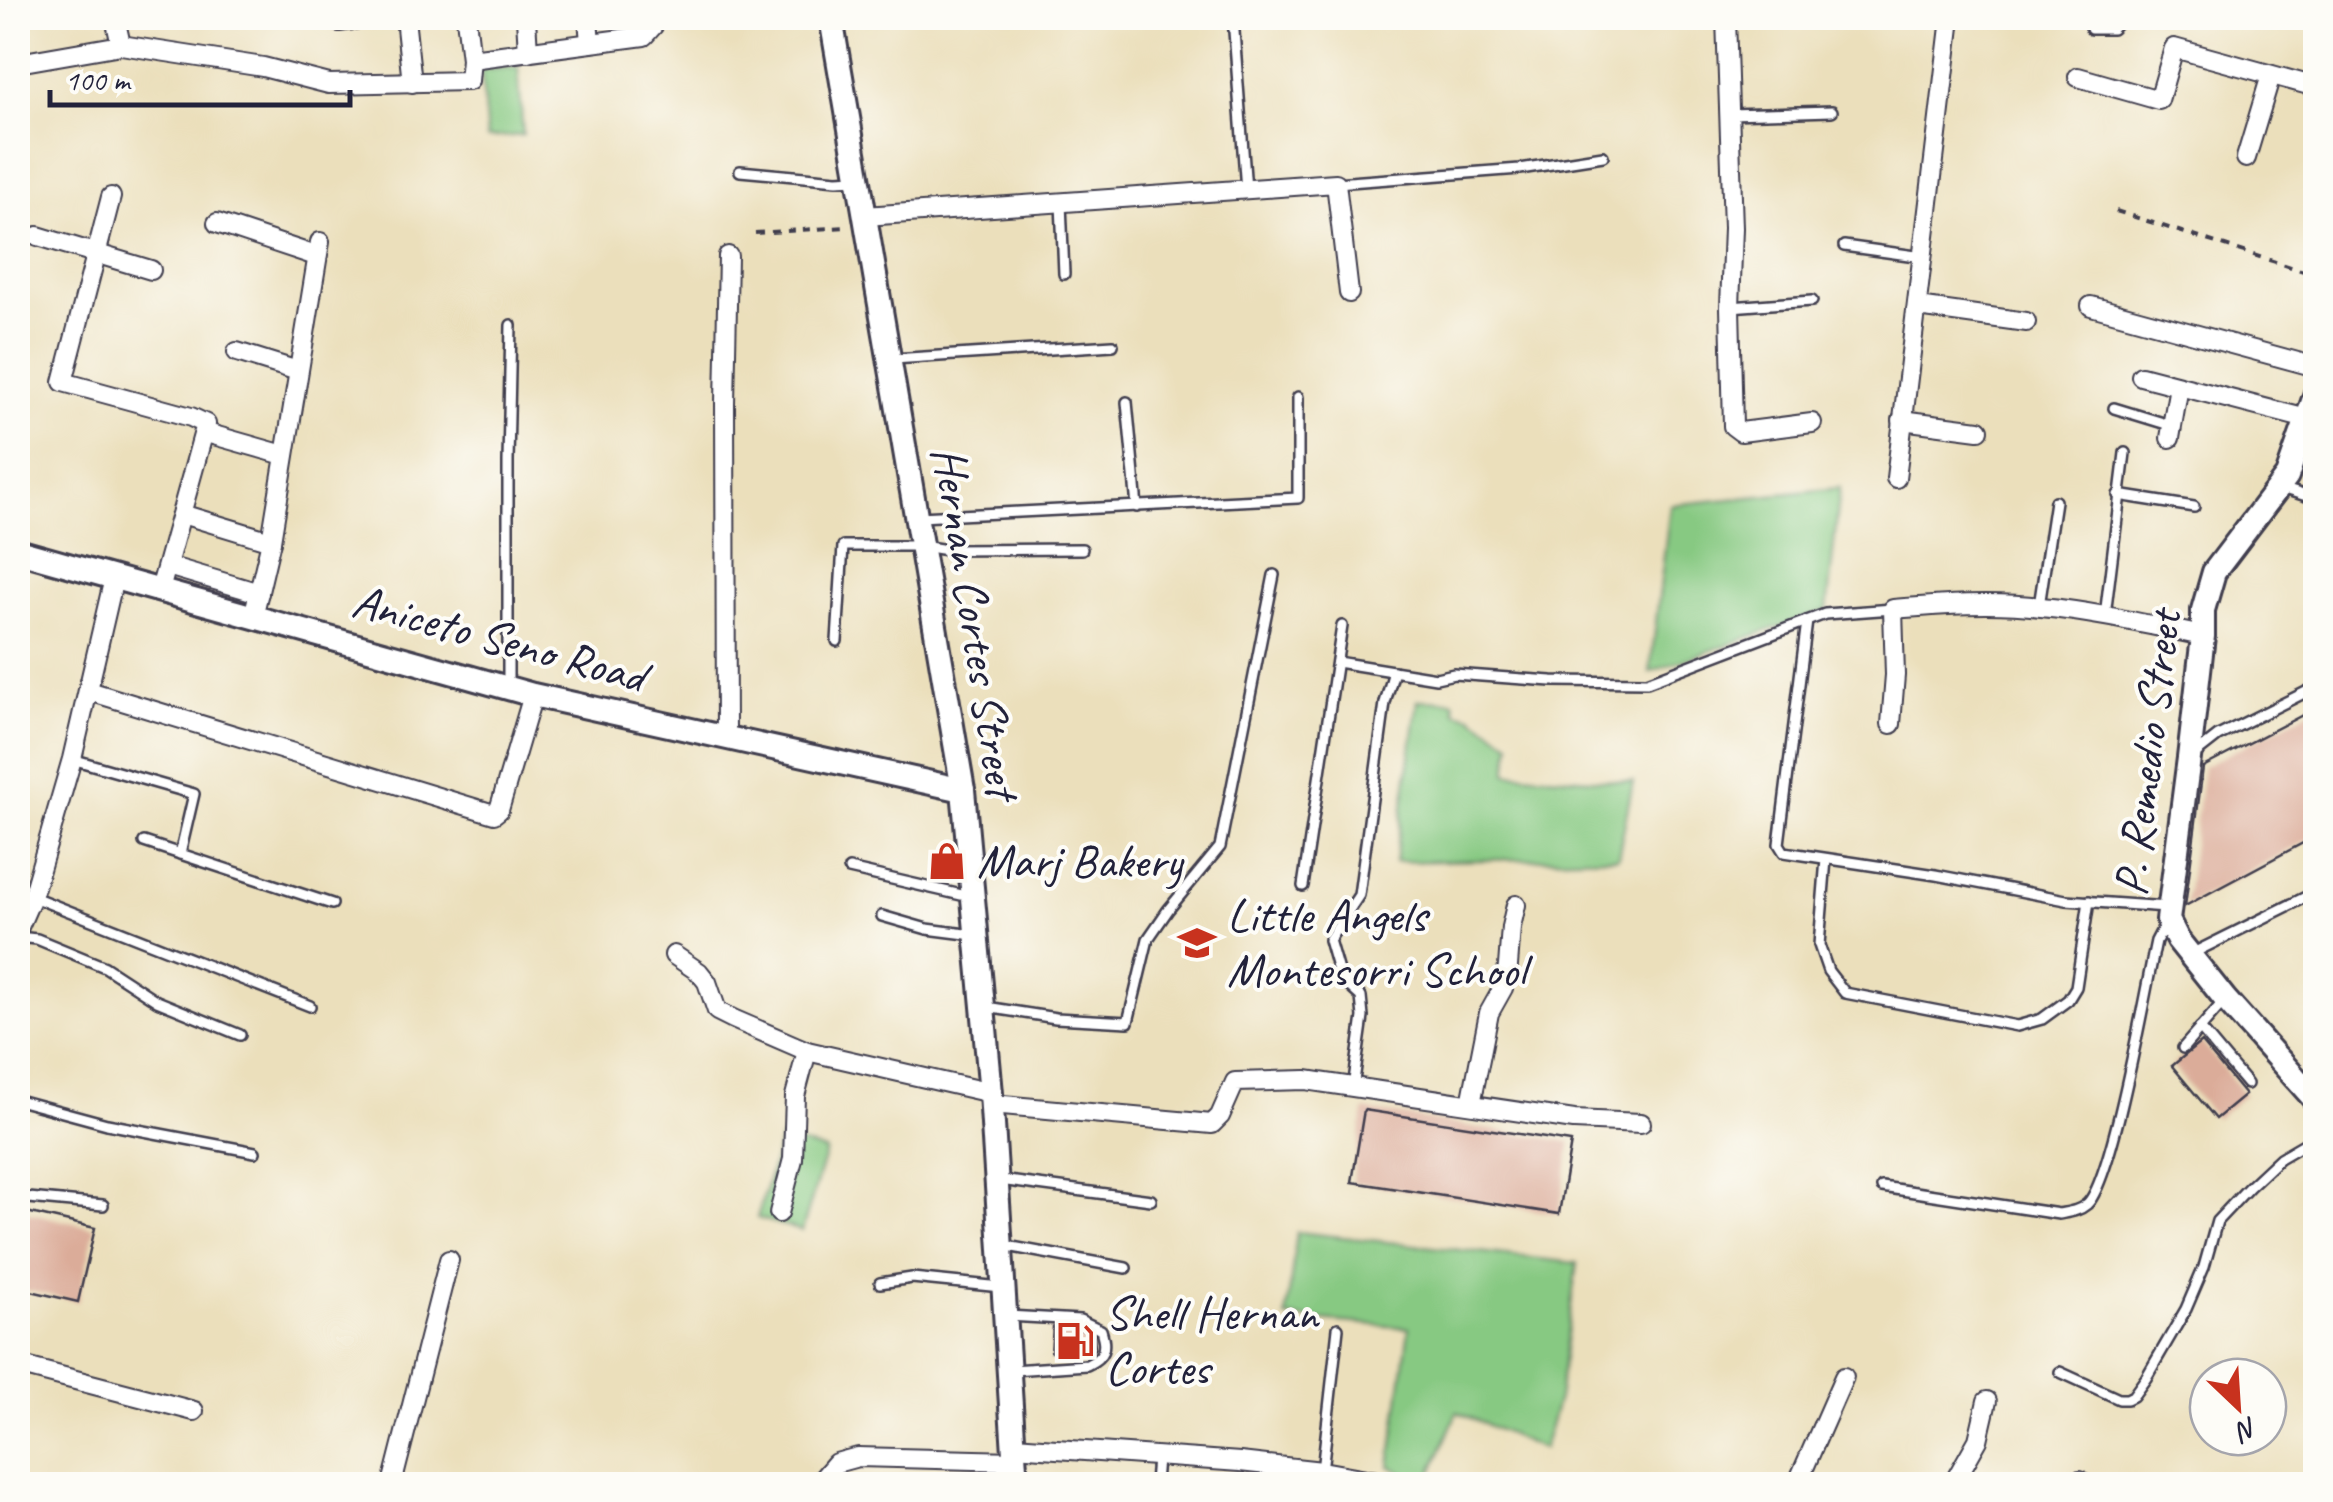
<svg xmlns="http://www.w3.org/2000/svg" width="2333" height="1502" font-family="Caveat,sans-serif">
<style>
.green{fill:#87c982;stroke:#54765e;stroke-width:2.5}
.building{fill:#dbac99}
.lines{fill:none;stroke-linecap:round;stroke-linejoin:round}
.lane-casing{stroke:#403e4e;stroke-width:14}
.street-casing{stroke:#403e4e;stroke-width:22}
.secondary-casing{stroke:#403e4e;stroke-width:28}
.path{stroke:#403e4e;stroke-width:4;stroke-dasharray:8 8;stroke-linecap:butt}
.lane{stroke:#fff;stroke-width:9}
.street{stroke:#fff;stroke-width:18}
.secondary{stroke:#fff;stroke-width:22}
.labels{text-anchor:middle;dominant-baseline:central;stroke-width:8;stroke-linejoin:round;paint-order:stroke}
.street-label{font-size:48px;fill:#22223b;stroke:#fdfcf7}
.poi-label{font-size:48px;fill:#22223b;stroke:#fdfcf7;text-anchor:start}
</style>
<rect width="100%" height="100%" fill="#fdfcf7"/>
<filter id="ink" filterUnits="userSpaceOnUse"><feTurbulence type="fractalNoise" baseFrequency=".01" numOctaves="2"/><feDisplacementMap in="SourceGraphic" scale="20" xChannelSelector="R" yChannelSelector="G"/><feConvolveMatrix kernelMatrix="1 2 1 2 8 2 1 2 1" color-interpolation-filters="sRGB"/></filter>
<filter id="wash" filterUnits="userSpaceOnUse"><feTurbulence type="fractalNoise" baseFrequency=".0048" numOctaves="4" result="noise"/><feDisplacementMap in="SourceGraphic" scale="40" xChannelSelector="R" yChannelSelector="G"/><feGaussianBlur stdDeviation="2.25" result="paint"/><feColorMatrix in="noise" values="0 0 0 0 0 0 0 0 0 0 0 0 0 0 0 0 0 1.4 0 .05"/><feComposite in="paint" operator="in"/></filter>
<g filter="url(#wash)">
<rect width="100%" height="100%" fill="#ebdfbb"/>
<g class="green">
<polygon points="518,67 523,135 487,138 481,70"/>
<polygon points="1840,488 1827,610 1650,672 1670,505"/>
<polygon points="1418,700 1454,701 1456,712 1471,716 1511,743 1507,773 1633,782 1618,857 1395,862"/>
<polygon points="781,1138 826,1151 802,1231 757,1218"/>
<polygon points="1297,1232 1577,1263 1558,1399 1543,1449 1457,1412 1427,1484 1423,1484 1390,1466 1409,1328 1286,1317"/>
</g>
<g id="blocks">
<g class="building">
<polygon points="2316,708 2316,836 2185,906 2203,767"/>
<polygon points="2201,1042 2245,1095 2216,1119 2172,1066"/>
<polygon points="1364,1110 1571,1142 1559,1214 1352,1182"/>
<polygon points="18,1210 95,1228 78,1302 18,1288"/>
<polygon points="1053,1327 1080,1329 1094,1336 1095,1348 1089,1355 1051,1352"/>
</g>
</g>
</g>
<g filter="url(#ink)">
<use href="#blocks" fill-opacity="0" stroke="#403e4e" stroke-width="2.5"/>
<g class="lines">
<g class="lane-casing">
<g id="lane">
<polyline points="1233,18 1246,190"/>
<polyline points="2091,29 2112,29 2118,23 2119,18"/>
<polyline points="1729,114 1832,111"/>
<polyline points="740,171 837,180 856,179"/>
<polyline points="1336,183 1520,169 1603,156"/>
<polyline points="1061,203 1064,274"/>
<polyline points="1844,246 1923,257"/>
<polyline points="1730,307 1812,301"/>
<polyline points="893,359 1113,345"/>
<polyline points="1127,402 1137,507"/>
<polyline points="2114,408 2173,426"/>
<polyline points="2281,488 2316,499"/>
<polyline points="2118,495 2194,507"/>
<polyline points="919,517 1298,498 1298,397"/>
<polyline points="2039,606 2055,501"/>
<polyline points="2105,616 2125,453"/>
<polyline points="1807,621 1779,844 1784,852 1936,875 2066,900 2167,907"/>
<polyline points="837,641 843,546 922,546 947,550 1082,549"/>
<polyline points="1337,662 1436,678 1454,674 1552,681 1647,682 1825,614 1893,609"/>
<polyline points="508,685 508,461 511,325"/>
<polyline points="2195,754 2218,736 2316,687"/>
<polyline points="72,759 194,794 180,854"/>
<polyline points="144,842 332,904"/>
<polyline points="1826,859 1819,945 1828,971 1845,993 2017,1026 2042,1019 2068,1000 2076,987 2089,901"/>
<polyline points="849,869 970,897"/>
<polyline points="1303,886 1342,626"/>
<polyline points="18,891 310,1006"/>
<polyline points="882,916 927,929 974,935"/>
<polyline points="18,937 37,939 105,967 157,1001 240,1035"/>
<polyline points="2193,953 2316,892"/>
<polyline points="986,1007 1056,1018 1128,1022 1148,939 1168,910 1220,847 1274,575"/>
<polyline points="2200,1028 2247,1084"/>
<polyline points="2183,1048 2224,1001"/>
<polyline points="1353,1088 1363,1017 1361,997 1340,978 1329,940 1359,895 1385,703 1394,671"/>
<polyline points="18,1100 107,1124 255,1152"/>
<polyline points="1000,1180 1151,1200"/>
<path d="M1882,1187L2059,1214C2069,1212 2079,1211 2087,1204C2113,1180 2146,986 2156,941L2165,924"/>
<polyline points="18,1197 103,1205"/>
<polyline points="1002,1245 1126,1268"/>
<polyline points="880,1283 912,1278 1001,1287"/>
<path d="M1007,1316L1080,1320L1101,1330C1107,1348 1104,1357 1087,1365L1012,1370"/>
<polyline points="2060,1372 2119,1399 2127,1399 2133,1396 2146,1378 2186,1309 2204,1267 2217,1221 2249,1187 2280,1158 2316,1137"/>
<polyline points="1322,1471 1338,1328"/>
<polyline points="1015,1474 1033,1475 1061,1484"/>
<polyline points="1155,1484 1157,1457"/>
</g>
</g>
<g class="street-casing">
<g id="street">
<polyline points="115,18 121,45"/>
<polyline points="339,18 339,22 366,18"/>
<polyline points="405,18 412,83"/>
<polyline points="526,18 528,52"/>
<polyline points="588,18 590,43"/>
<polyline points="1726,18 1733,228 1730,307 1733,426 1741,432 1812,423"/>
<polyline points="471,59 644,36 653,26 657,18"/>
<polyline points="18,63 121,45 263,67 329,84 469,81 471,59 466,18"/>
<polyline points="2078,77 2159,100 2174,48 2316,87"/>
<polyline points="2246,158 2271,75"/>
<polyline points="111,197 63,382 191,417 206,424 160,590"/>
<polyline points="865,216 1336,183 1349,293"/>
<polyline points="217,223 316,256"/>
<polyline points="38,236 151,270"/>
<polyline points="2091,306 2316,367"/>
<polyline points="1918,307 2026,322"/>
<polyline points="237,352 298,371"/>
<polyline points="2141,376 2307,419"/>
<polyline points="1902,420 1979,430"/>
<polyline points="210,434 284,455"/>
<polyline points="2170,438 2179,386"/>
<polyline points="1896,478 1951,18"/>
<polyline points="185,515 271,541"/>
<polyline points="168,566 259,593"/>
<polyline points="253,617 271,541 320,242"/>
<polyline points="89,691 494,814 499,810 533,695"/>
<path d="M1891,724L1895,675L1893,609C1942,605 1992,601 2041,607C2095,612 2149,625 2203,636"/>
<polyline points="726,739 725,403 728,256"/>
<polyline points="18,929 32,897 72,759 114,578"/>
<polyline points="674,955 699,972 707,982 717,1011 733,1019 807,1051 991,1093"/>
<polyline points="992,1104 1212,1124 1220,1116 1235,1082 1306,1080 1574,1120 1641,1123"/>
<polyline points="1471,1104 1489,1013 1503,988 1508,966 1511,927 1516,905"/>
<polyline points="779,1213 793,1159 795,1096 807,1051"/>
<polyline points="18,1365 194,1411"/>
<polyline points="1014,1446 1240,1462 1322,1471 1394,1484"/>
<polyline points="392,1484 449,1260"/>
<polyline points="818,1484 836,1463 858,1457 1014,1461"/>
<polyline points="1797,1484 1844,1377"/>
<polyline points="1953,1484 1978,1440 1987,1401"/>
<polyline points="2078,1484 2080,1480"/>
</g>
</g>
<g class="secondary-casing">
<g id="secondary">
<polyline points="831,18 963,790 991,1093 1016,1484"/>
<polyline points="2316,393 2287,476 2214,572 2203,610 2203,636 2189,758 2168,920 2178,940 2225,999 2316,1101"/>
<polyline points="18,551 533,695 963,790"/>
</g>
</g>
<g class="path">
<polyline points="2116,211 2316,275"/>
<polyline points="755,233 847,227"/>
</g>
<use href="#lane" class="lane"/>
<use href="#street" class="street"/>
<use href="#secondary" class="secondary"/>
</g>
</g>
<defs>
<g id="shop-bare" transform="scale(3)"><path d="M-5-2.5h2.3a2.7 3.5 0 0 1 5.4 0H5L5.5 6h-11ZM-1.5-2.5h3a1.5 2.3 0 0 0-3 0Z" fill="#c8321e" stroke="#fdfcf7" stroke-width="2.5" paint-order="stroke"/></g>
<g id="school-bare" transform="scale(3)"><path d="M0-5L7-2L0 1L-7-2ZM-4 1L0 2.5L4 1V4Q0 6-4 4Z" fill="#c8321e" stroke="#fdfcf7" stroke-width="2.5" paint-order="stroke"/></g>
<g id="fuel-bare" transform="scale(3)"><path d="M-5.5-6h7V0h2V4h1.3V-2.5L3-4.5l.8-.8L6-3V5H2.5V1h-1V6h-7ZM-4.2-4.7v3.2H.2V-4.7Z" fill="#c8321e" stroke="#fdfcf7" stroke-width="2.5" paint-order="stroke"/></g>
</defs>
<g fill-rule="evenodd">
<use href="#shop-bare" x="947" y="861"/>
<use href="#school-bare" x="1197" y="943"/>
<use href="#fuel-bare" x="1075" y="1341"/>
</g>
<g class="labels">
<g class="street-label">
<text transform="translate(976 622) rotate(81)">Hernan Cortes Street</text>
<text transform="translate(499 638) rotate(15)">Aniceto Seno Road</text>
<text transform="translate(2147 753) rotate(-83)">P. Remedio Street</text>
</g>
<g class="poi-label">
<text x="977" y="861">Marj Bakery</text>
<text x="1227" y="915">Little Angels<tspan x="1227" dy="55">Montesorri School</tspan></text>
<text x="1105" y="1313">Shell Hernan<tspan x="1105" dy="55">Cortes</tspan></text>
</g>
</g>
<rect width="2333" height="1502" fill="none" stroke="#fdfcf7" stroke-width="60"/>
<g transform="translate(2238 1407) rotate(155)"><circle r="48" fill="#fdfcf7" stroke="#a5a5ac" stroke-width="2.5"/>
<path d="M0-8L18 38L0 25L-18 38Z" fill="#c8321e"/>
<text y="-15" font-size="28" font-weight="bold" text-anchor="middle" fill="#22223b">N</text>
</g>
<path d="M50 90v15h300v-15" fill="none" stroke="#22223b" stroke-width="5"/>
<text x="65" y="90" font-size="30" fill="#22223b" stroke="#fdfcf7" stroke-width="8" paint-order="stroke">100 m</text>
</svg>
